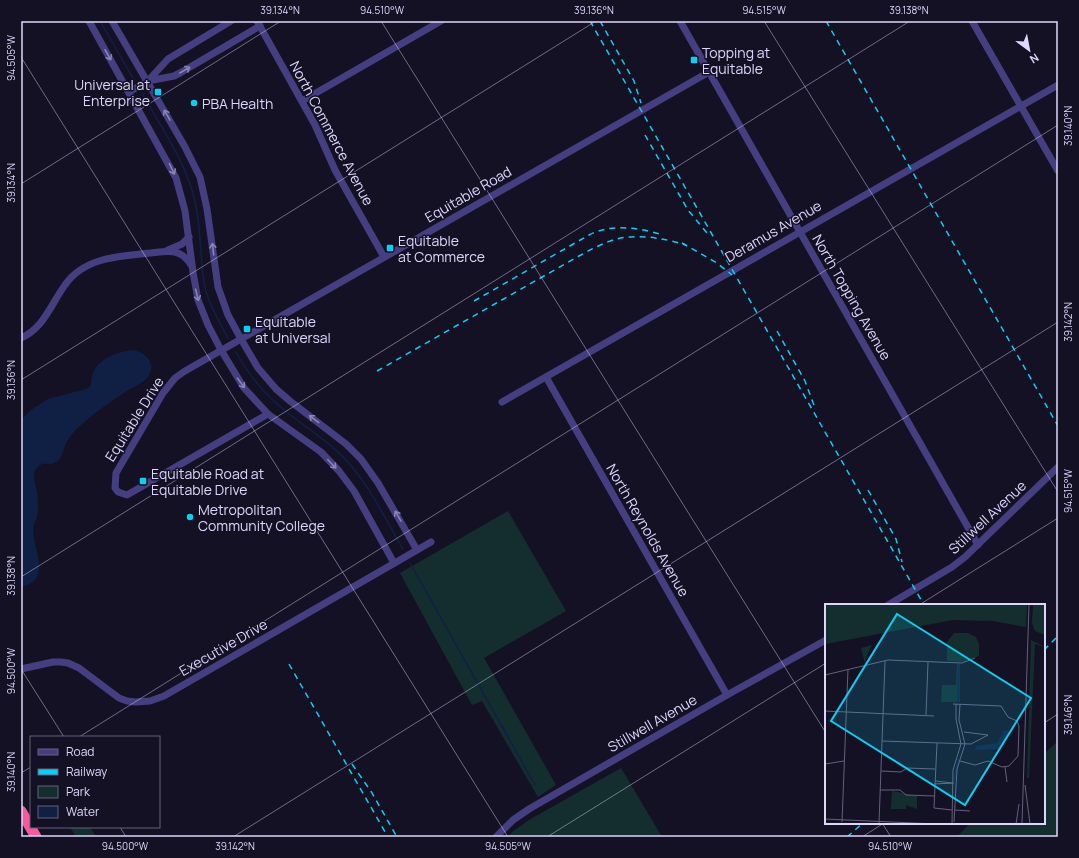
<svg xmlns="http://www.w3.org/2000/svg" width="1079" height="858" font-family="Manrope,sans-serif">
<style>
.green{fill:#142e2f}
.water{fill:#102045}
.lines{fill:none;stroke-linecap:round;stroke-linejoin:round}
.stream{stroke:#102045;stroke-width:1.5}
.minor{stroke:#453f81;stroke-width:7}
.highway{stroke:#f45a9c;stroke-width:11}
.rail{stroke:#10cdf0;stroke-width:1.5;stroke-dasharray:6 5;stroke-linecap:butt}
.oneway{stroke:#8a83b8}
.ticks{fill:none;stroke:#ded7fc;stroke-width:1;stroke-opacity:0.45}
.poi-dot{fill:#10cdf0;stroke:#151125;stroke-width:1.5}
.labels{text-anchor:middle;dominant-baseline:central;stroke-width:3;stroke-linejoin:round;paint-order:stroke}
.poi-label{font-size:14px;fill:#ded7fc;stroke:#151125;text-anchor:start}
.street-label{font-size:14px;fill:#ded7fc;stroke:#151125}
.inset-river{fill:none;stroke:#102045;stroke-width:2}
.inset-road{fill:none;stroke:#65607b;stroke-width:1}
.view{fill:#10cdf0;fill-opacity:0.15;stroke:#10cdf0;stroke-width:2}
.inset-edge{fill:none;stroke:#ded7fc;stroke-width:2}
.neatline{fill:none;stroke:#ded7fc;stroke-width:1.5}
.ticks-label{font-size:10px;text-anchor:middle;fill:#ded7fc}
</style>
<rect width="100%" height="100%" fill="#151125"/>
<g class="green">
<polygon points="508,511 566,611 484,658 556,785 538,797 482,701 472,705 400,573"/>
<polygon points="1058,741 1058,837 957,837 970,823 1044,823 1044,754"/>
<polygon points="621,768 662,837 509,837 512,832 529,820"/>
<polygon points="70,827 90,827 96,837 76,837"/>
</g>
<path class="water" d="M134,350C146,353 157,364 148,377C143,383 135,386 128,390C112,401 95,412 81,425C76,429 71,435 67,441C63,448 63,460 54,463C50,465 46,463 42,464C31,470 34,478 36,488C38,495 38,503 38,510C38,517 33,524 33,531C34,550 52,582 21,586V420L31,410L48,399L86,389L90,387C92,382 91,376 94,371C100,358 120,351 134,350Z"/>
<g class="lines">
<g class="stream">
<polyline points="100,21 134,80"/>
<path d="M142,93C162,129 188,165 196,206C201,231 200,257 204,282C207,302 219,321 228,338"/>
<path d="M236,352C246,370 259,388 275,402C297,423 325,437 346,460C370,486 385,519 403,549"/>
<polyline points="410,563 535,785"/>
</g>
<g class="minor">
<polyline points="89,21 176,178 185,211 193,272 198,300 208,325 221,350 244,388 268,414 321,452 339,471 354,491 394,563"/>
<polyline points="112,21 185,147 200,177 207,209 218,287 228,315 241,339 258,368 276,389 290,401 346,444 361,459 378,483 417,550"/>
<polyline points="257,21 315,125 335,170 384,257"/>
<polyline points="680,21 978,545"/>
<polyline points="972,21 1058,171"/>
<polyline points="148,81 174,76 180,73 260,26"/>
<polyline points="129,92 148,81 168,59 231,21"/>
<polyline points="302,101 441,21"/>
<polyline points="168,250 182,244 189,237"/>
<path d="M21,338C44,328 51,304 65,285C84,257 121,256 151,253C168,251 181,248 191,265"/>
<polyline points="546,377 727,695"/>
<polyline points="502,402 1058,85"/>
<polyline points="268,414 127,495 118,492 115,488 116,473 163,393 175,378 185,371 709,72"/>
<polyline points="888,605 952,567 965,557 1058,467"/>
<polyline points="21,669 53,662 61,662 68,663 79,668 119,698 127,701 135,702 150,701 164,696 431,542"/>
<polyline points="496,837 513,820 529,809 727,695 826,640"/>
</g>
<polyline class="highway" points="21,811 36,837"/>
<g class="rail">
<polyline points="590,21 924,605"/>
<polyline points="600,21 634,81 641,103"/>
<polyline points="826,21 1058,426"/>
<polyline points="645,135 688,210 707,233"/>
<polyline points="682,243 717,263 732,275"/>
<path d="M474,301L589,235C611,223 640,228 663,235"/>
<polyline points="777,331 805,381 815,408"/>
<path d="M377,371L579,256C590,250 601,244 613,240C636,233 663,238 686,245"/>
<polyline points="868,490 896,539 902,562"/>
<polyline points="1044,650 1058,636"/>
<polyline points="289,664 388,837"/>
<polyline points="352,764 372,793 397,837"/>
<polyline points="847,837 863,823"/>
</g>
</g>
<defs><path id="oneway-shaft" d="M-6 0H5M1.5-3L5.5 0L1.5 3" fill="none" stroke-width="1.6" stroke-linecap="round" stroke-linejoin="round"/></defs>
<g class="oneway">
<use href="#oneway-shaft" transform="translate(108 55) rotate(61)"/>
<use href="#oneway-shaft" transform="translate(185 70) rotate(-30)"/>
<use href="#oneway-shaft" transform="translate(167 115) rotate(-120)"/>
<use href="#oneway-shaft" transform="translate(172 169) rotate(64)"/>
<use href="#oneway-shaft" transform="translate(213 249) rotate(-97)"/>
<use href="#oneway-shaft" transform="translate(197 295) rotate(76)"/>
<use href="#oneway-shaft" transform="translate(241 383) rotate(54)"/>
<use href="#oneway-shaft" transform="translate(314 419) rotate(-143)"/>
<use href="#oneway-shaft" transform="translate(332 464) rotate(46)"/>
<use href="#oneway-shaft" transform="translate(398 516) rotate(-120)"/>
</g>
<path class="ticks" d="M381,21L826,733M764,21L1058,492M21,57L508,837M21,184L281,21M21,380L596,21M21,577L910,21M919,605L1058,518M21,669L64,737M1044,723L1058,714M79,737L1058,125M21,773L31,767M882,823L891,837M120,827L126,837M233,837L1058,322M547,837L826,663M862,837L884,823"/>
<g class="poi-dot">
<rect x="690" y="56" width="8" height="8" rx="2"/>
<rect x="154" y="88" width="8" height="8" rx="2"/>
<circle cx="194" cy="103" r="4"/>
<rect x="386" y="244" width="8" height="8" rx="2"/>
<rect x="243" y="325" width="8" height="8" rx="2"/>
<rect x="139" y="477" width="8" height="8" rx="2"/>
<circle cx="190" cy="517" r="4"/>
</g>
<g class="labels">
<g class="poi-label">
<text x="702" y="52">Topping at<tspan x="702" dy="16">Equitable</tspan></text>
<text x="150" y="84" text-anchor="end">Universal at<tspan x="150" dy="16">Enterprise</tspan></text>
<text x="202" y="103">PBA Health</text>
<text x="398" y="240">Equitable<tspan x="398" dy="16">at Commerce</tspan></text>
<text x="255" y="321">Equitable<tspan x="255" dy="16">at Universal</tspan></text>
<text x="151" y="473">Equitable Road at<tspan x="151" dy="16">Equitable Drive</tspan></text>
<text x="198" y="509">Metropolitan<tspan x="198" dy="16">Community College</tspan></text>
</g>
<g class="street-label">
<text transform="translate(332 133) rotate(62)">North Commerce Avenue</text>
<text transform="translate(468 194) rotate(-30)">Equitable Road</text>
<text transform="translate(773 231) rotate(-30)">Deramus Avenue</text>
<text transform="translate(852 297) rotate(60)">North Topping Avenue</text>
<text transform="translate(134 419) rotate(-58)">Equitable Drive</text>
<text transform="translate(987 517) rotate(-43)">Stillwell Avenue</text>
<text transform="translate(648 530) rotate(60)">North Reynolds Avenue</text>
<text transform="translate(223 647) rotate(-30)">Executive Drive</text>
<text transform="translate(652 723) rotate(-30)">Stillwell Avenue</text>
</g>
</g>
<g transform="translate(825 604)">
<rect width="220" height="220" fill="#151125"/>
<path d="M0,0H202L201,23L168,17L128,16L0,40ZM208,0H220V31L210,27L207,19ZM129,29H143L151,33L154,40V52L138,58L122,57V38ZM206,36L220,43L210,40L204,174H202ZM47,41L42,52L40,60L36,44ZM132,60H135V98H116L117,81H131ZM67,187L92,192V205L81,201V205H66L65,217Z" fill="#142e2f"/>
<path d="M179,127H184L182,134L173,145L150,146L151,142L172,139Z" fill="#102045"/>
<path class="inset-river" d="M133,98L134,61M129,177L134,155"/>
<path class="inset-road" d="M0,71L63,56L137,59L150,54M128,100L176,102L183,113L192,117L194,122L193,152L184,162L177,163L163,157L150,161L135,157M0,107L109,112M101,111L103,58M57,137L146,140L163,131L139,128M112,139L109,204L127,206M0,160L19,157M180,163L182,178M56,167L76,168L82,164L110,165M110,177L128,179M109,180L129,179M200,181L205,220M55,186H75L81,191L109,192M130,206L145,207M0,215L111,220M17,218L23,65M129,218L132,165L140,140L134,116L135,100M54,219L60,57M127,220L128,166L136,140L131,115V100M191,220L194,200M197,220L204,0"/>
<path class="view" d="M72,10L206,94L140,201L6,117Z"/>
<rect width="220" height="220" class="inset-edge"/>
</g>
<rect width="1079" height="858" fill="none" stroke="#151125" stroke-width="44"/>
<rect x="30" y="736" width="130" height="92" fill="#151125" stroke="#65607b"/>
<rect x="38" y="749" width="20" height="6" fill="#453f81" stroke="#65607b"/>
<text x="66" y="756" font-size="12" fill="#ded7fc">Road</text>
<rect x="38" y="769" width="20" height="6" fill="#10cdf0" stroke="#65607b"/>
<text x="66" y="776" font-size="12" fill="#ded7fc">Railway</text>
<rect x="38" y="786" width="20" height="12" fill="#142e2f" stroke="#65607b"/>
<text x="66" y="796" font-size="12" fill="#ded7fc">Park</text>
<rect x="38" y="806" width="20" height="12" fill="#102045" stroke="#65607b"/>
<text x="66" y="816" font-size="12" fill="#ded7fc">Water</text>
<g transform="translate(1029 50) rotate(148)" stroke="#151125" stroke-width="3" paint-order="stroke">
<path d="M0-3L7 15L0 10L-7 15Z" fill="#ded7fc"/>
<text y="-6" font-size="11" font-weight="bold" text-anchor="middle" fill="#ded7fc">N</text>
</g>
<rect x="22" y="22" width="1035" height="814" class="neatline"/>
<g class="ticks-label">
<text x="280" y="14">39.134°N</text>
<text x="382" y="14">94.510°W</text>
<text x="594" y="14">39.136°N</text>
<text x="764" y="14">94.515°W</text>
<text x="909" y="14">39.138°N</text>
<text transform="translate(11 58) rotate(-90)" y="4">94.505°W</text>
<text transform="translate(1068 126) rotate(-90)" y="4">39.140°N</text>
<text transform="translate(11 183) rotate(-90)" y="4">39.134°N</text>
<text transform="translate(1068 322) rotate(-90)" y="4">39.142°N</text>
<text transform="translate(11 380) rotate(-90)" y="4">39.136°N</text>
<text transform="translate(1068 491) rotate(-90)" y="4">94.515°W</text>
<text transform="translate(11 576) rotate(-90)" y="4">39.138°N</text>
<text transform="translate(11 671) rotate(-90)" y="4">94.500°W</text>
<text transform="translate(1068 715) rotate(-90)" y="4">39.146°N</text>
<text transform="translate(11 772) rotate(-90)" y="4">39.140°N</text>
<text x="125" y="850">94.500°W</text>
<text x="235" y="850">39.142°N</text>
<text x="508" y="850">94.505°W</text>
<text x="890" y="850">94.510°W</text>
</g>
</svg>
